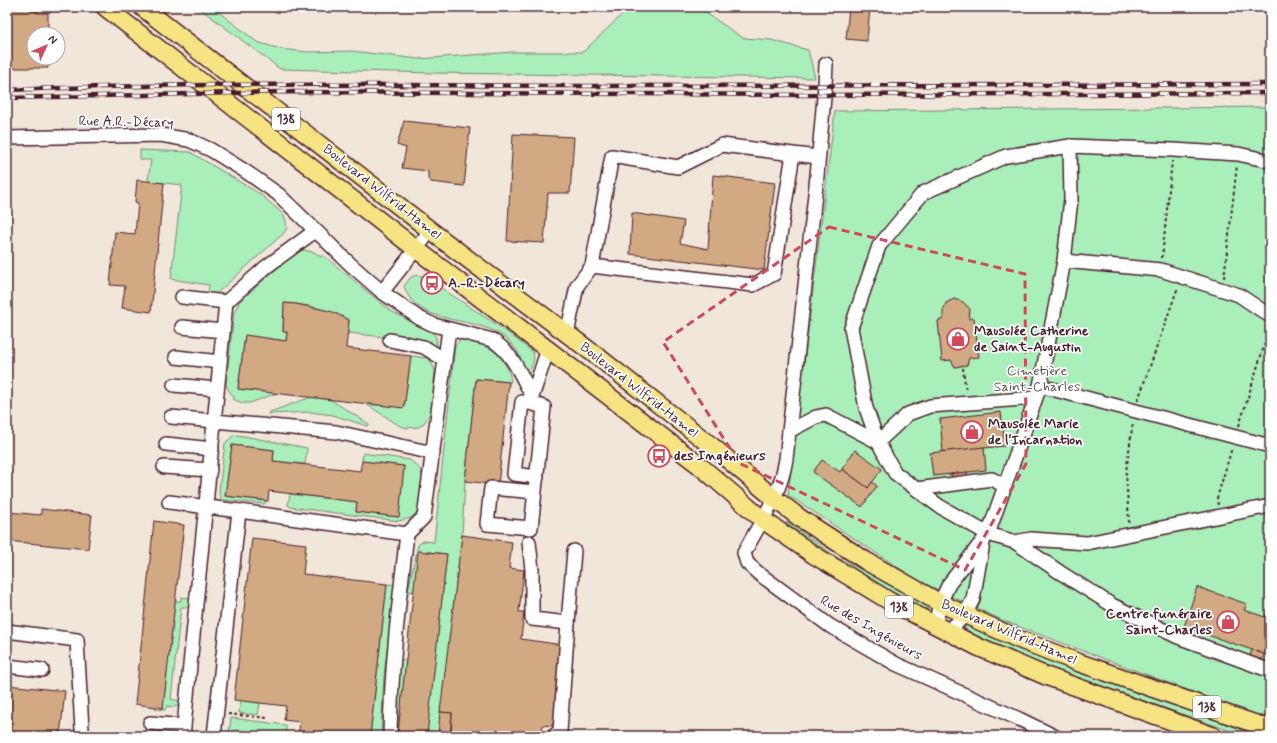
<svg xmlns="http://www.w3.org/2000/svg" width="1277" height="743" font-family="Mynerve,sans-serif">
<style>
.green{fill:#a9efba;stroke:#7a8772}
.building{fill:#d1aa83;stroke:#4a1f2b}
.lines{fill:none;stroke-linecap:round;stroke-linejoin:round}
.minor-casing{stroke:#4a1f2b;stroke-width:16}
.major-casing{stroke:#4a1f2b;stroke-width:20}
.path{stroke:#4a1f2b;stroke-width:2;stroke-dasharray:3 3;stroke-linecap:butt}
.minor{stroke:#fff;stroke-width:13}
.major{stroke:#f6e381;stroke-width:17}
.rail-casing{stroke:#4a1f2b;stroke-width:4.5}
.rail{stroke:#fff;stroke-width:3;stroke-dasharray:9;stroke-linecap:butt}
.marked{fill:none;stroke:#d1495b;stroke-width:3;stroke-dasharray:8 5;stroke-linejoin:round}
.labels{text-anchor:middle;dominant-baseline:central;stroke-width:3.5;stroke-linejoin:round;paint-order:stroke}
.shield{fill:#fff;stroke:#80626b;stroke-width:1}
.shield-label{font-size:13px;font-weight:bold;fill:#4a1f2b}
.street-label{font-size:14px;fill:#4a1f2b;stroke:#fff}
.poi-label{font-size:14px;font-weight:bold;fill:#4a1f2b;stroke:#fff;text-anchor:start}
.park-label{font-size:14px;fill:#62534f;stroke:#fff}
</style>
<rect width="100%" height="100%" fill="#f1e6da"/>
<filter id="ink" filterUnits="userSpaceOnUse"><feTurbulence type="fractalNoise" baseFrequency=".025" numOctaves="2"/><feDisplacementMap in="SourceGraphic" scale="8" xChannelSelector="R" yChannelSelector="G"/><feConvolveMatrix kernelMatrix="1 2 1 2 8 2 1 2 1" color-interpolation-filters="sRGB"/></filter>
<g filter="url(#ink)">
<g class="green">
<polygon points="200,7 212,7 257,42 280,49 307,52 352,51 418,59 513,52 583,52 630,7 701,7 709,15 743,38 771,40 808,50 815,78 433,73 280,69 202,10"/>
<polygon points="1270,107 1270,721 1004,621 917,580 788,495 835,111"/>
<polygon points="140,150 190,152 260,194 283,214 286,221 287,228 284,233 215,295 208,293 209,285 171,279 182,185 148,181 151,160 141,160 140,158"/>
<path d="M303,250L314,252L321,257L323,255L391,311L417,325L429,329L436,337L437,347L436,348L411,340L348,333L349,320C328,310 308,304 284,303L283,331L287,332L286,341L245,336L238,389L277,393L250,403H242L233,399L234,397L228,389L226,384L234,313L239,302L291,256L297,252Z"/>
<path d="M417,275L421,276L432,282L500,327L533,352L534,359L530,372L526,373C520,359 520,352 509,341C480,313 417,329 404,286L411,277Z"/>
<path d="M465,339C473,342 482,344 489,348C500,353 511,371 511,382L476,379L465,481L462,535L438,736H426L447,554L418,551L414,592L408,591L418,545L423,541L434,542L455,346L460,340Z"/>
<polygon points="411,356 427,358 430,360 435,370 431,412 424,423 419,427 407,428 400,426 366,404 404,407"/>
<polygon points="311,397 331,400 369,424 369,425 367,426 333,415 310,412 269,414 270,412"/>
<polygon points="238,435 307,448 305,464 273,461 274,450 232,445 225,496 266,501 264,504 223,500 220,497 219,491 225,443 233,436"/>
<polygon points="363,453 410,460 420,469 423,478 419,510 411,518 399,521 290,507 288,505 290,494 357,502 356,512 398,517 404,466 362,461"/>
<path d="M787,522L838,558L907,592L933,607L932,609L922,608L911,603C868,579 825,554 786,523Z"/>
<polygon points="387,584 395,585 384,675 381,736 370,736"/>
<polygon points="181,597 190,598 190,607 181,607 171,699 179,701 180,704 175,707 167,706 165,710 155,709 156,707 163,708 175,601 181,601"/>
<polygon points="968,624 1270,736 1245,736 1053,669 1008,651 973,635 964,627"/>
<polygon points="400,659 406,660 398,736 395,736"/>
<polygon points="241,700 260,703 258,715 239,713"/>
<polygon points="231,718 286,725 286,736 237,730 229,733"/>
</g>
<g class="building">
<polygon points="7,7 37,7 37,13 48,13 48,34 34,34 34,58 48,58 48,68 7,68"/>
<polygon points="849,7 870,7 867,41 846,39"/>
<polygon points="404,121 470,128 464,186 431,182 428,179 428,171 402,168 406,148 397,145"/>
<polygon points="513,134 574,137 570,193 548,193 544,243 507,241"/>
<polygon points="713,175 775,183 764,270 630,254 632,213 684,221 680,243 708,249"/>
<polygon points="137,180 164,183 151,312 122,308 125,286 110,285 115,232 135,234 138,203 135,202"/>
<polygon points="954,299 963,302 970,309 969,319 974,318 979,357 969,358 967,365 955,367 951,360 942,361 938,321 943,319 943,311 946,303"/>
<polygon points="284,303 296,304 321,309 333,312 349,320 346,348 411,356 404,408 238,389 245,335 286,341 287,332 283,332"/>
<polygon points="476,379 509,382 498,485 465,481"/>
<polygon points="1001,412 1005,446 943,452 940,419"/>
<polygon points="232,445 274,450 273,461 360,471 362,461 404,466 399,517 356,512 357,502 269,491 268,501 225,496"/>
<polygon points="984,447 986,470 933,476 930,453"/>
<polygon points="855,450 882,469 868,488 842,469"/>
<polygon points="822,460 840,472 842,469 868,488 872,482 877,486 862,507 813,472"/>
<polygon points="967,472 969,489 953,491 951,474"/>
<polygon points="41,509 92,515 88,549 7,541 8,512 41,515"/>
<polygon points="154,521 184,525 163,708 135,704"/>
<polygon points="462,535 512,542 509,568 524,570 519,612 524,612 521,639 563,645 553,726 543,725 542,734 539,736 451,736 452,713 440,712"/>
<polygon points="252,538 306,544 303,574 387,584 370,736 311,736 298,735 300,722 284,720 286,706 234,700"/>
<polygon points="418,551 447,554 427,735 398,732"/>
<polygon points="1197,587 1247,604 1244,610 1265,617 1268,609 1270,610 1270,656 1184,627"/>
<polygon points="1252,650 1264,654 1259,672 1246,667"/>
<polygon points="7,685 65,691 60,736 7,736"/>
<polygon points="440,712 452,713 450,736 438,736"/>
</g>
<g class="lines">
<g class="minor-casing">
<g id="minor">
<path d="M826,64L825,86L817,176L786,459C780,497 761,520 744,553L747,563L758,573L830,626L896,664L1019,719L1054,736"/>
<path d="M7,138L161,135L189,140L211,150L245,171L278,194L350,264L382,292L419,318L434,325L492,340C512,352 521,375 532,396"/>
<polyline points="793,154 722,145 678,167 612,156 592,266 753,285 774,274 793,154 818,157"/>
<polyline points="1270,161 1238,154 1173,150 1070,146 1006,156 923,193 879,246 851,328 866,408 878,442 895,473 939,506 988,534 1015,542 1061,573 1112,605 1178,637 1268,670 1270,669"/>
<polyline points="1064,261 1161,270 1239,295 1270,316"/>
<polyline points="382,292 431,230"/>
<polyline points="182,297 226,302"/>
<polyline points="182,327 223,331"/>
<polyline points="567,334 577,286 592,266"/>
<polyline points="390,340 424,347 445,360"/>
<polyline points="176,357 220,362"/>
<polyline points="174,385 217,389"/>
<polyline points="1040,386 1270,446"/>
<polyline points="530,403 522,402 514,474 537,477"/>
<polyline points="171,417 336,432 433,453"/>
<polyline points="789,431 816,417 826,415 878,442 908,414 930,406 1035,398"/>
<polyline points="166,444 212,449"/>
<polyline points="164,467 210,470"/>
<polyline points="917,489 992,479 1005,486"/>
<polyline points="535,492 491,488 487,524 531,528 544,407 530,403 548,349"/>
<polyline points="169,502 239,511"/>
<polyline points="407,534 424,517 449,329"/>
<polyline points="529,542 532,570 532,619 568,623 574,551"/>
<polyline points="1015,542 1031,539 1087,543 1270,506"/>
<polyline points="935,626 940,603 949,584 988,534 1040,386 1064,261 1071,199 1070,146"/>
<polyline points="7,631 77,640 82,730 81,736"/>
<polyline points="948,632 965,615 973,599 983,543"/>
<polyline points="7,666 42,670"/>
<polyline points="150,723 184,726"/>
<polyline points="183,736 226,302 266,267 315,231"/>
<path d="M214,736L239,511L407,534C399,601 391,668 390,736"/>
<polyline points="554,736 560,731 568,623"/>
</g>
</g>
<g class="major-casing">
<g id="major">
<polyline points="105,7 416,249 699,465 763,520 814,555 891,602 978,647 1046,676 1213,736"/>
<polyline points="142,7 448,244 602,360 713,447 775,499 800,518 866,561 940,603 1018,639 1077,662 1270,729"/>
</g>
</g>
<g class="path">
<polyline points="1162,258 1172,161"/>
<polyline points="1224,278 1237,165"/>
<polyline points="963,368 966,392"/>
<polyline points="1138,400 1178,287"/>
<polyline points="1239,426 1270,327"/>
<polyline points="1218,505 1217,498 1232,448"/>
<polyline points="1129,523 1126,472 1133,422"/>
<polyline points="228,714 268,718"/>
</g>
<use href="#minor" class="minor"/>
<use href="#major" class="major"/>
<g class="rail-casing">
<g id="rail">
<path d="M7,90C202,82 396,85 591,86C817,86 1044,85 1270,84"/>
<polyline points="7,98 285,92 824,95 1270,93"/>
</g>
</g>
<use href="#rail" class="rail"/>
</g>
</g>
<path class="marked" d="M829,227L1025,274L1026,464L965,570L739,463L663,342Z"/>
<defs>
<g id="bus-ring" transform="scale(1.15)"><circle r="9.5" fill="#fff" stroke="#d1495b" stroke-width="1.5"/><path d="M-5-6H5V4H4V6H2V4H-2V6H-4V4H-5ZM-3.5-4V0h7V-4ZM-3.5 1.2v1.5H-2V1.2ZM2 1.2v1.5H3.5V1.2Z" fill="#d1495b"/></g>
<g id="shop-ring" transform="scale(1.15)"><circle r="9.5" fill="#fff" stroke="#d1495b" stroke-width="1.5"/><path d="M-5-2.5h2.3a2.7 3.5 0 0 1 5.4 0H5L5.5 6h-11ZM-1.5-2.5h3a1.5 2.3 0 0 0-3 0Z" fill="#d1495b"/></g>
</defs>
<g fill-rule="evenodd">
<use href="#bus-ring" x="432" y="283"/>
<use href="#shop-ring" x="958" y="339"/>
<use href="#shop-ring" x="972" y="432"/>
<use href="#bus-ring" x="659" y="456"/>
<use href="#shop-ring" x="1228" y="622"/>
</g>
<g class="labels">
<g class="shield">
<rect x="272" y="108" width="28" height="22" rx="3"/>
<rect x="885" y="596" width="28" height="22" rx="3"/>
<rect x="1193" y="696" width="28" height="22" rx="3"/>
</g>
<g class="shield-label">
<text x="286" y="119">138</text>
<text x="899" y="607">138</text>
<text x="1207" y="707">138</text>
</g>
<g class="street-label">
<text transform="translate(126 122) rotate(1)">Rue A.R.-Décary</text>
<text transform="translate(382 192) rotate(38)">Boulevard Wilfrid-Hamel</text>
<text transform="translate(639 390) rotate(38)">Boulevard Wilfrid-Hamel</text>
<text transform="translate(871 628) rotate(30)">Rue des Ingénieurs</text>
<text transform="translate(1009 632) rotate(23)">Boulevard Wilfrid-Hamel</text>
</g>
<g class="poi-label">
<text x="448" y="283">A.-R.-Décary</text>
<text x="974" y="331">Mausolée Catherine<tspan x="974" dy="16">de Saint-Augustin</tspan></text>
<text x="988" y="424">Mausolée Marie<tspan x="988" dy="16">de l'Incarnation</tspan></text>
<text x="674" y="456">des Ingénieurs</text>
<text x="1212" y="614" text-anchor="end">Centre funéraire<tspan x="1212" dy="16">Saint-Charles</tspan></text>
</g>
<g class="park-label">
<text x="1037" y="371">Cimetière<tspan x="1037" dy="16">Saint-Charles</tspan></text>
</g>
</g>
<rect width="1277" height="743" fill="none" stroke="#fff" stroke-width="24"/>
<rect x="12" y="12" width="1253" height="719" fill="none" stroke="#4a1f2b" stroke-width="1.5" filter="url(#ink)"/>
<g transform="translate(46 46) rotate(46)"><circle r="19" fill="#ffffff" stroke="#b7a5aa"/>
<path d="M0-3L7 15L0 10L-7 15Z" fill="#d1495b"/>
<text y="-6" font-size="11" font-weight="bold" text-anchor="middle" fill="#4a1f2b">N</text>
</g>
</svg>
